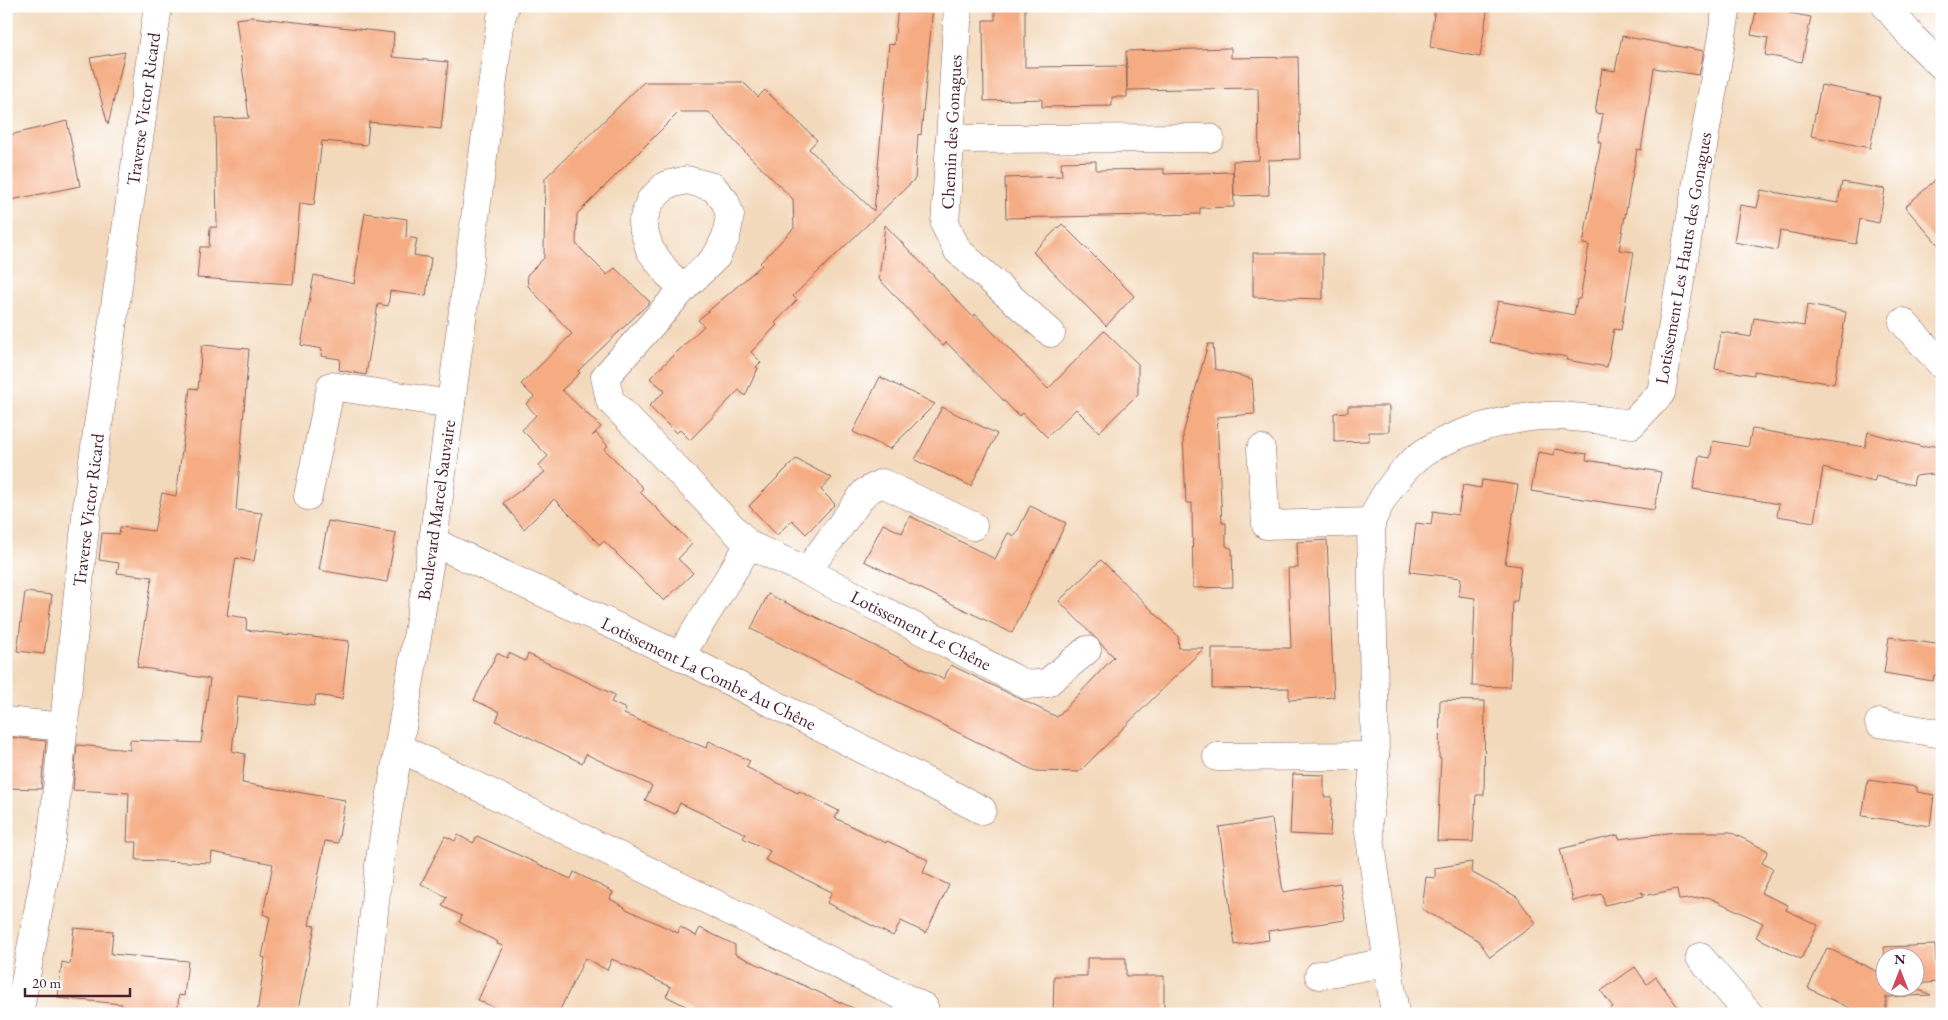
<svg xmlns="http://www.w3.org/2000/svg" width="1948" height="1020" font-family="'EB Garamond',serif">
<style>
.building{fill:#f5ac83}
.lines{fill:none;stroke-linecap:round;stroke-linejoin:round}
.minor-casing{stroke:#85605d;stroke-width:29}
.minor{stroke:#fff;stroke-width:28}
.labels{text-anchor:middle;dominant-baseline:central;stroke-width:5;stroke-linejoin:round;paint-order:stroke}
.street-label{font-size:18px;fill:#4a1f2b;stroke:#fff}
</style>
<rect width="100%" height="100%" fill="#fff"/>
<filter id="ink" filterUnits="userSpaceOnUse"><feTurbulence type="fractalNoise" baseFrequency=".02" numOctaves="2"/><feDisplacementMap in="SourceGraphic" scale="10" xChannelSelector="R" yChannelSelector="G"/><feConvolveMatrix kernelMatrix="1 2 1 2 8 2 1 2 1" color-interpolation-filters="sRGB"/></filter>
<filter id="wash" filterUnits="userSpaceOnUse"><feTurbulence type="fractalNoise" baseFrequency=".0096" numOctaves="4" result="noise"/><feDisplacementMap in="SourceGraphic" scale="20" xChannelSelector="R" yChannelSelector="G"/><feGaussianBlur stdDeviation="1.12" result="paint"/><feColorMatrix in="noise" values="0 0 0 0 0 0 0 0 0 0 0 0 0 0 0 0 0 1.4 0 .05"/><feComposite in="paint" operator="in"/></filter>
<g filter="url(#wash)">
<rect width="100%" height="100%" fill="#f3d9bb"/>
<g id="blocks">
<g class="building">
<polygon points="898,6 933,6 921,135 918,134 915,179 793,296 797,300 775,323 777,325 751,352 761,362 756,367 758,368 745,396 739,390 690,440 680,430 676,433 649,406 665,391 650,378 704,326 698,320 762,265 760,263 794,228 793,199 738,145 709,112 679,112 577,214 576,244 607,275 615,268 650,302 578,371 580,373 562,390 601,427 592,436 596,433 608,446 604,449 643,488 640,492 692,544 678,559 693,573 664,601 604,541 600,545 554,499 524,529 503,503 545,472 538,466 548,456 522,430 536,415 526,404 534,397 521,384 572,334 528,286 527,275 544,258 545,178 644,82 743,82 758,97 765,90 817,140 809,149 874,211 889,44 894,45"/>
<polygon points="995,6 1025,6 1025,67 1127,66 1127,97 1112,97 1112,106 1042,107 1042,99 984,101 983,20 995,20"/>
<polygon points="1435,6 1488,6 1480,57 1430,47"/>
<polygon points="1757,6 1790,6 1789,13 1811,17 1802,62 1765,55 1768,38 1751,35"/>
<polygon points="251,17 394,33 392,57 448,62 441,129 369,122 367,145 322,141 314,205 300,203 293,284 197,278 200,247 209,247 210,227 217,227 215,119 249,118 236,19"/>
<polygon points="1622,36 1704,51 1699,75 1654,68 1641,150 1637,149 1619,250 1634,252 1621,330 1614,329 1607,367 1566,360 1567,357 1489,342 1498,301 1574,315 1577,299 1580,299 1589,245 1583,244 1601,143 1598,142 1603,114 1595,113 1602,69 1615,71"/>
<polygon points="1231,48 1231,58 1298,57 1300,159 1268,160 1269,195 1234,196 1233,161 1259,160 1258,88 1127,90 1126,51"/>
<polygon points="125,52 108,125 90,58"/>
<polygon points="1821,85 1880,97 1870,148 1811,136"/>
<polygon points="67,121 80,186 6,201 6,136"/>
<polygon points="1096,161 1096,170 1164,169 1164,174 1233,172 1234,207 1200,208 1200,214 1006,218 1005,178 1062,176 1061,162"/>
<polygon points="1942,174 1942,249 1905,207"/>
<polygon points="1842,182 1885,189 1879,223 1860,219 1856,244 1780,231 1777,250 1734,242 1740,205 1757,208 1761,190 1838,203"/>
<polygon points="365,213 407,219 406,237 417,239 414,255 431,258 426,296 390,291 388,306 378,304 366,375 339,370 340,359 321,356 322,349 301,345 314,275 354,284"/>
<polygon points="1062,224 1134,296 1106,326 1033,252"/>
<polygon points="885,225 973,317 975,314 1048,389 1104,331 1138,364 1138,394 1099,432 1076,409 1047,437 1023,413 1019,416 946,342 943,346 879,279"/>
<polygon points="1253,253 1323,253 1323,299 1253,297"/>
<polygon points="1807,305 1846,312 1834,384 1754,371 1754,375 1715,369 1721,332 1751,337 1754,318 1804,326"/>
<polygon points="1208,344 1213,344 1215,369 1252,379 1255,414 1217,417 1222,523 1226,523 1226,546 1232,549 1233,587 1193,588 1192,503 1186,503 1183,434"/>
<polygon points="202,345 249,349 236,510 262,513 254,561 236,558 227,615 247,618 246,630 349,641 342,699 316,695 314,706 238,696 232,751 245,754 242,783 345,800 338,843 325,841 309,925 315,926 297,1014 257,1014 265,958 262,957 270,917 263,914 273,864 212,852 211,863 136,860 137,842 127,842 129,793 73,790 77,745 130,750 130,740 201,743 210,679 137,667 152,577 117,573 119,563 99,560 102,533 119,534 120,527 154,531 162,493 176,496 190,388 198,389"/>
<polygon points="880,377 935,404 890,449 853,432"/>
<polygon points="1348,406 1389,406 1389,432 1369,432 1369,441 1334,442 1334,413 1348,412"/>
<polygon points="942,407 997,434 971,486 915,460"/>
<polygon points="1752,429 1865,447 1868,432 1923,447 1942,444 1942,473 1915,476 1913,485 1876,476 1874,482 1823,468 1814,522 1777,516 1779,504 1693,489 1699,456 1710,458 1713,441 1748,447"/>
<polygon points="1555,449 1587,454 1586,460 1661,472 1654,510 1531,491 1538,452 1554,455"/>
<polygon points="796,459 832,478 821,490 835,504 806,534 792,520 777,535 749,506"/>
<polygon points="1482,480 1518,485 1505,564 1521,566 1517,601 1513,601 1510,687 1472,686 1475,598 1459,596 1461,578 1410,572 1416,523 1431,525 1433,511 1458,515 1463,485 1481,488"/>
<polygon points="1030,506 1066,523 1012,633 864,561 883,524 902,533 910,516 995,559 1008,533 1015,536"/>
<polygon points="328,521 396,533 387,582 319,570"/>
<polygon points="1327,540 1334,697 1289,700 1289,688 1212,689 1212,648 1291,648 1288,568 1298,568 1297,542"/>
<polygon points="1101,560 1178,636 1179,648 1204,648 1079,772 1035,771 751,629 768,594 943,679 951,665 1057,717 1114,657 1059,601"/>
<polygon points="25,592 52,595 44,654 17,651"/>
<polygon points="1889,637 1942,645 1942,676 1934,675 1933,681 1884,673"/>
<polygon points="497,653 507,658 509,653 525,661 528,654 615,695 611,702 626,709 624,714 706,748 709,741 729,751 750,761 746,767 798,793 799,791 839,811 835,818 886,843 887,841 928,860 923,873 949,885 926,933 901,921 893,936 827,903 832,892 765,860 770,851 743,838 746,834 680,803 675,814 645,800 652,786 586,754 582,763 496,721 500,712 474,700"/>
<polygon points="1440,700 1485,701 1484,795 1476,795 1473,842 1437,841 1441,758 1439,758"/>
<polygon points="6,737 46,741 41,789 6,788"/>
<polygon points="1293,774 1324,775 1324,797 1332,797 1330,836 1290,834"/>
<polygon points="1868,780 1917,787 1917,792 1934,795 1930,826 1862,816"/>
<polygon points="1272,819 1283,892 1340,883 1345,920 1268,931 1269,940 1235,945 1219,827"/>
<polygon points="1675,832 1730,832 1768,851 1762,863 1773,869 1761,893 1788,905 1786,910 1818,925 1801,959 1756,937 1763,923 1708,897 1679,900 1677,889 1648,895 1641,892 1644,896 1605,905 1602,894 1573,901 1560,849 1618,835 1619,839"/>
<polygon points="458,835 473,843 477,836 571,879 574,872 613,892 610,899 625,907 624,908 678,933 680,927 696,936 700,928 735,945 735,954 866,1014 701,1014 666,996 671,987 612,959 607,970 585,958 558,1014 508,1014 478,1000 503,946 497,944 498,942 459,922 462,916 442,906 447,897 421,884 445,836 455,841"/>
<polygon points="1472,862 1471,872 1517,897 1536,923 1490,957 1478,940 1422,909 1426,877 1435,878 1435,868"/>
<polygon points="74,928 113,931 111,954 188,961 184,996 179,995 177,1013 122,1007 122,1004 58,998 62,962 70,964"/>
<polygon points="1935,945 1937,982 1916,984 1916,958 1886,958 1886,988 1914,988 1931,995 1886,997 1886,1014 1862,1014 1808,988 1827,948 1885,975 1884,947"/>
<polygon points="1087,958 1126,958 1126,976 1164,976 1164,1014 1053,1014 1054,976 1087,976"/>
<polygon points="1635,967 1647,984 1656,977 1683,1014 1603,1014 1613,1007 1601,991"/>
</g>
</g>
</g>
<g filter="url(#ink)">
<use href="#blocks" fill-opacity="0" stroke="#85605d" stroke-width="1"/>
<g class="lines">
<g class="minor-casing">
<g id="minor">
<polyline points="958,6 945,225 958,251 1051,333"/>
<polyline points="1886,6 1912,37 1942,66"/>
<polyline points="950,139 1210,138"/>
<polyline points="1903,322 1942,365"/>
<polyline points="1261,449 1266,525 1371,522"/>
<polyline points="308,496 331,386 451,404"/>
<polyline points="433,542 680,656 982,810"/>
<polyline points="749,545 807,571 1027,685 1047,683 1087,650"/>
<polyline points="807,571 865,492 882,483 973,526"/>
<polyline points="680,656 749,545 610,400 605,377 684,288 716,257 726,237 730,215 725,201 713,187 687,180 666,185 650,201 642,224 650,250 668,274 684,288"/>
<polyline points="6,721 64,727"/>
<polyline points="1879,723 1942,734"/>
<polyline points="400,748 924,1007"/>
<polyline points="1217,757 1375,756"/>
<polyline points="1700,957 1749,1014"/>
<polyline points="1319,975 1388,962"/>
<polyline points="19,1014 52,836 89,489 158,6"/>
<polyline points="363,1014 379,865 433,542 501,18 505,6"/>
<path d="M1395,1014L1368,824L1375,756L1371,522C1380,501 1393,481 1409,465C1439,435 1499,420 1540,416C1565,414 1606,421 1632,424L1661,393L1727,6"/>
</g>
</g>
<use href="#minor" class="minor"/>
</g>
</g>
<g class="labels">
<g class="street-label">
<text transform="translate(143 109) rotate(-82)">Traverse Victor Ricard</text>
<text transform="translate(951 132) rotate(-87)">Chemin des Gonagues</text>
<text transform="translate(1683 258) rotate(-80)">Lotissement Les Hauts des Gonagues</text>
<text transform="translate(88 510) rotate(-83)">Traverse Victor Ricard</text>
<text transform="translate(436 510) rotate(-82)">Boulevard Marcel Sauvaire</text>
<text transform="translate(921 630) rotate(27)">Lotissement Le Chêne</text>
<text transform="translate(709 673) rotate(26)">Lotissement La Combe Au Chêne</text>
</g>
</g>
<rect width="1948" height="1020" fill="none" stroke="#fff" stroke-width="25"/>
<g transform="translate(1900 972)"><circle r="24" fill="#ffffff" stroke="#b7a5aa"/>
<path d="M0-4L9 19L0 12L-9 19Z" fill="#d1495b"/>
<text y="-8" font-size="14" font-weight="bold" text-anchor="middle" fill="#4a1f2b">N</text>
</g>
<path d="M25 988v8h105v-8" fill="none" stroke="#4a1f2b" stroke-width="2.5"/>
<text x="32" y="988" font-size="15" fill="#4a1f2b" stroke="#ffffff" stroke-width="4" paint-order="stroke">20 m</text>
</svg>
